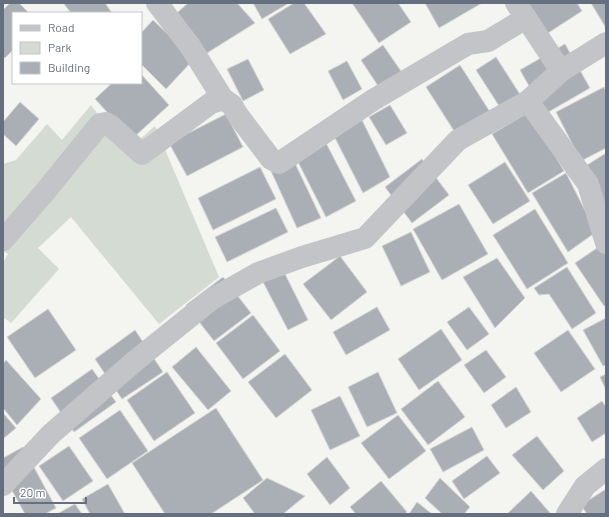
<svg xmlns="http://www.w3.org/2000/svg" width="609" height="517" font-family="Barlow,sans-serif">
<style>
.green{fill:#d4dbd2}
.building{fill:#a9afb4;stroke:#d5d5d3}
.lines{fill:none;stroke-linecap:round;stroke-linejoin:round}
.street{stroke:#c2c4c8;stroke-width:22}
</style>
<rect width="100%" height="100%" fill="#f4f4f1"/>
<polygon class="green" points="91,105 126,152 155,126 219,277 159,324 71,217 38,248 59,269 11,323 3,317 3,263 8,254 3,251 3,164 16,160 47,124 62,140"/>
<g class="building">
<polygon points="10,3 19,3 29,13 13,13 13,50 5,58 3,57 3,10"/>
<polygon points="65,3 105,3 112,13 71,13 64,4"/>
<polygon points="188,3 237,3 255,23 207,53 177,13"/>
<polygon points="253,3 289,3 262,19"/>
<polygon points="294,3 304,3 326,34 290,54 268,19"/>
<polygon points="352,3 398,3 411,22 379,43"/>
<polygon points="425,3 482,3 439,28"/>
<polygon points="525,3 577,3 582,11 545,35"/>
<polygon points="591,3 606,3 606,28"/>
<polygon points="153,20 194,59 166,89 141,64 141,33"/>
<polygon points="565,44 590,88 545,114 520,70"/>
<polygon points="383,45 405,77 382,92 361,60"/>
<polygon points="496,57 521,96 501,109 476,70"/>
<polygon points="248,59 264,90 243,101 227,69"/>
<polygon points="347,61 362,89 343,100 328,71"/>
<polygon points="460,65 490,112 456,134 426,87"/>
<polygon points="141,74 169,105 132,139 95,99 112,83 141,83"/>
<polygon points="604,87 606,92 606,148 581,161 556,112"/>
<polygon points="20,102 39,119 16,146 3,134 3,122"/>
<polygon points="390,105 407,133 386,145 369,117"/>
<polygon points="529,112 564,171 528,193 492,134"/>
<polygon points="226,114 243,147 187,176 169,143"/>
<polygon points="362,120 390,177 363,193 333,134"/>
<polygon points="326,143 356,201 326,217 296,158"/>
<polygon points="606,153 606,206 584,167"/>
<polygon points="422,159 449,195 412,223 385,187"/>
<polygon points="294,161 321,218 297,228 271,171"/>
<polygon points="505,162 530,201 493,224 468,185"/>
<polygon points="260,167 276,199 213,230 198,198"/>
<polygon points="566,173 596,232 568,252 532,193"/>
<polygon points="459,204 488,254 442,280 413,229"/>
<polygon points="276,208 288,232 227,262 215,237"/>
<polygon points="535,209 568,263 527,289 493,235"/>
<polygon points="411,232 430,272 401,286 382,246"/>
<polygon points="600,246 606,255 606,305 604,306 575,263"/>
<polygon points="340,256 367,292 331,320 303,284"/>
<polygon points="497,258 525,298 495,328 463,277"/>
<polygon points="567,267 596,313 572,329 549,294 539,295 534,288"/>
<polygon points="283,270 308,320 288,330 262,280"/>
<polygon points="223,277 251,313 214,341 186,305"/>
<polygon points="377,307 390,330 346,355 333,332"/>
<polygon points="469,307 489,334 467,350 447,322"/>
<polygon points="48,309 76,350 35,378 7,337"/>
<polygon points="253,315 280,351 243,379 216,343"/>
<polygon points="606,318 606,365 603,366 583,330"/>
<polygon points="441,329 462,360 419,390 398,359"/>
<polygon points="135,330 163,372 122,399 95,359"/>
<polygon points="568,330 595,369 561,392 534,353"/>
<polygon points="196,347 231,391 208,410 172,367"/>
<polygon points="486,350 506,377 484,393 464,365"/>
<polygon points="285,354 312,390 276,418 248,382"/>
<polygon points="6,360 41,399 17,425 3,408 3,364"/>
<polygon points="92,369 116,402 74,432 51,398"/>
<polygon points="167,372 195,413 154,441 127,400"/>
<polygon points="378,372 397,413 367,427 348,387"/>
<polygon points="606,374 606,390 600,377"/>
<polygon points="438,381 465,417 428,445 401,409"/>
<polygon points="516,387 531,412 506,428 491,405"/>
<polygon points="340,396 360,436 330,450 311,410"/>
<polygon points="602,401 606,407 606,433 592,442 577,418"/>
<polygon points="216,408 263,480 211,514 165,514 132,463"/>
<polygon points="120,410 148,451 107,479 79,438"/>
<polygon points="3,413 16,428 3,439"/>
<polygon points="398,415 426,451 389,479 361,443"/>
<polygon points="472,427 484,450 443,472 430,449"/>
<polygon points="537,436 564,471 543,490 512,455"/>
<polygon points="69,446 93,481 63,501 39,466"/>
<polygon points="23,447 56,508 45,514 25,514 3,474 3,458"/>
<polygon points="487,456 500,473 464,499 452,481"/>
<polygon points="327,457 350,488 330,505 307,474"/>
<polygon points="267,478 305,496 283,514 255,514 243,498"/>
<polygon points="440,478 470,507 464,514 442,514 425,498"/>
<polygon points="381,481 407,512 404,514 356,514 350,507"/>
<polygon points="108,484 125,514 90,514 82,499"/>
<polygon points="606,489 606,514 587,514 581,505"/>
<polygon points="531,491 551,514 507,514"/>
<polygon points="417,502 432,514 409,514"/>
<polygon points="75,504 82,514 57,514"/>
</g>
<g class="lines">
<g class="street">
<polyline points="157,3 190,46 223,99"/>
<polyline points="516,3 561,71 528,101 588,184 606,243"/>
<polyline points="561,71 606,43"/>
<polyline points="3,240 44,193 100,124 106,123 111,126 142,154 211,103 223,99 232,105 237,114 271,159 279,163 373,100 468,44 488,41 526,18"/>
<polyline points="3,485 51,434 135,361 212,299 258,273 302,257 365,238 458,140 528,101"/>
<polyline points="567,514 585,486 606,469"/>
</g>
</g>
<rect width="609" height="517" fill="none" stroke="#656f7f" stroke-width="8"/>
<rect x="12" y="12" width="130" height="72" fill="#ffffff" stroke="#c1c5cc"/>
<rect x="20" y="25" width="20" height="6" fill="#c2c4c8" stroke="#c1c5cc"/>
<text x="48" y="32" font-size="12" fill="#656f7f">Road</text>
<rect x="20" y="42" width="20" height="12" fill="#d4dbd2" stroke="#c1c5cc"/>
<text x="48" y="52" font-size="12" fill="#656f7f">Park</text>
<rect x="20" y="62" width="20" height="12" fill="#a9afb4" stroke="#c1c5cc"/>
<text x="48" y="72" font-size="12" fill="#656f7f">Building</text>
<path d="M14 497v6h72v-6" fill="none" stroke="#656f7f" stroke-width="2"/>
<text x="20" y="497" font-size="12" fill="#656f7f" stroke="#ffffff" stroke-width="3" paint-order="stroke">20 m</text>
</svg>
